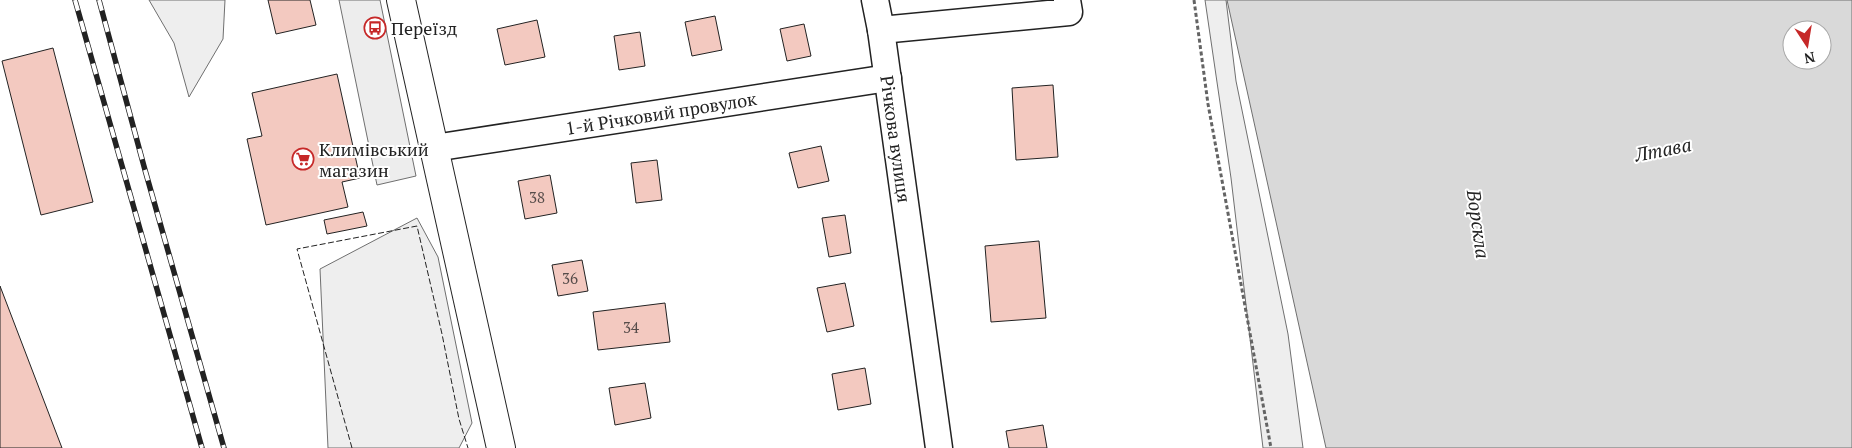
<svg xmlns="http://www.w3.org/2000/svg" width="1852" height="448" font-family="'PT Serif',serif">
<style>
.green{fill:#eee;stroke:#6f6f6f}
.parking{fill:#ededed;stroke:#6f6f6f}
.water{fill:#d9d9d9;stroke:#6f6f6f;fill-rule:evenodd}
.building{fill:#f3c9c0;stroke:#222}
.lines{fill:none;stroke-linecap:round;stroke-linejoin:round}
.street-casing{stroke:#222;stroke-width:29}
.secondary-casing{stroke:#222;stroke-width:30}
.path{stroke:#646464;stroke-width:3;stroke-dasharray:4 2.5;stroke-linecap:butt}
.street{stroke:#fff;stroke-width:26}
.secondary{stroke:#fff;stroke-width:28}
.rail-casing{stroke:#222;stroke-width:5.5}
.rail{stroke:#fff;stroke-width:4;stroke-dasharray:11;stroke-linecap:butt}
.fence{stroke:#222;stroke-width:1;stroke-dasharray:6 2.5;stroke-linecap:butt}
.labels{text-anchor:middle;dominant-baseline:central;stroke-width:4;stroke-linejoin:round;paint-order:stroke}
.number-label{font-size:15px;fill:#564c4a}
.poi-label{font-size:18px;fill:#222;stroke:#fff;text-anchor:start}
.street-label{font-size:18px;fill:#222;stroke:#fff}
.water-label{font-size:19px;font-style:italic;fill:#222;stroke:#fff}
</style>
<rect width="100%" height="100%" fill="#fff"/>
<g class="green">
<polygon points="149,0 225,0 223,39 189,97 174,43"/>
<polygon points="1205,0 1226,0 1236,81 1288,334 1303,448 1263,448 1231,178"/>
<polygon points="417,218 438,257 472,423 459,448 328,448 320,269"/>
</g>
<polygon class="parking" points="339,0 380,0 416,176 377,185"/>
<path class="water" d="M1227,0H1852V448H1326ZM1792,30H1822V60H1792Z"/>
<g class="building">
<polygon points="268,0 310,0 316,25 276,34"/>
<polygon points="715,16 722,50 692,56 685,22"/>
<polygon points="537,20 545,57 505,65 497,29"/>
<polygon points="804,24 811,56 787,61 780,29"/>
<polygon points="640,32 645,66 619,70 614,36"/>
<polygon points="53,48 93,202 41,215 2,61"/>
<polygon points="337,74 360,178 342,182 348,207 266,225 247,139 262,136 252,93"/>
<polygon points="1053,85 1058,157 1016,160 1012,88"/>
<polygon points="821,146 829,181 798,188 789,153"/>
<polygon points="657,160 662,200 636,203 631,163"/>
<polygon points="550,175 557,213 525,219 518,181"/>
<polygon points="363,212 367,226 327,234 324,220"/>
<polygon points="845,215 851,253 829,257 822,218"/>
<polygon points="1039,241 1046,318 991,322 985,246"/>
<polygon points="582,260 588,291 558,296 552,265"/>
<polygon points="845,283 854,326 827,332 817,288"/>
<polygon points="0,286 62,448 0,448"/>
<polygon points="665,303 670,342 598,350 593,312"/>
<polygon points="865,368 871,404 838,410 832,374"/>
<polygon points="645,383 651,418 615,425 609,388"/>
<polygon points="1043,425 1047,448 1009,448 1006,431"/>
</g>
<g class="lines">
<g class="street-casing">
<g id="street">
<polyline points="875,0 881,30 939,448"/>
<polyline points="881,30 1069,12 1067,0"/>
<polyline points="434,148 888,78"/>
</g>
</g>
<g class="secondary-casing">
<polyline id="secondary" points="401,0 501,448"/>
</g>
<polyline class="path" points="1194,0 1208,104 1271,448"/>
<use href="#street" class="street"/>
<use href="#secondary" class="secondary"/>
<g class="rail-casing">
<g id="rail">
<polyline points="75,0 202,448"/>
<polyline points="99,0 145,170 224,448"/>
</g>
</g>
<use href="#rail" class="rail"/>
<polyline class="fence" points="352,448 297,249 417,226 442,334 459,419 468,448"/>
</g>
<defs>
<g id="bus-ring" transform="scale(1.125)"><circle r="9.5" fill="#fff" stroke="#c62828" stroke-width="1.5"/><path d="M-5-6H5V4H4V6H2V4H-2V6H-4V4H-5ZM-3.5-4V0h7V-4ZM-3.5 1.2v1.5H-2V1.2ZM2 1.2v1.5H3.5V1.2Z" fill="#c62828"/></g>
<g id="supermarket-ring" transform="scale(1.125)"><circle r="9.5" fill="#fff" stroke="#c62828" stroke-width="1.5"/><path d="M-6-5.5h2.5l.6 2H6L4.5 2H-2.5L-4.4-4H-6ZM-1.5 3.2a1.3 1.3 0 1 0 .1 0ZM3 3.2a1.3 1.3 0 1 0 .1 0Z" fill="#c62828"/></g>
</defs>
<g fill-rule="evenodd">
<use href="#bus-ring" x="375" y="28"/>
<use href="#supermarket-ring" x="303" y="159"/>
</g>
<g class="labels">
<g class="number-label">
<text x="537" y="197">38</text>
<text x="570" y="278">36</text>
<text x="631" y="327">34</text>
</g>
<g class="poi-label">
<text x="391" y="28">Переїзд</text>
<text x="319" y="149">Климівський<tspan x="319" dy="21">магазин</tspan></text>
</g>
<g class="street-label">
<text transform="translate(661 113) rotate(-9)">1-й Річковий провулок</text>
<text transform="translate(896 139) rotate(82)">Річкова вулиця</text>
</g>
<g class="water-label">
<text transform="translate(1663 149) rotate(-11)">Лтава</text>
<text transform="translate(1479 224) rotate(82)">Ворскла</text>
</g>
</g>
<g transform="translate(1807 45) rotate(168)"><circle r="24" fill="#ffffff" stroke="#a7a7a7"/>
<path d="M0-4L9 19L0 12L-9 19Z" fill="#c62828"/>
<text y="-8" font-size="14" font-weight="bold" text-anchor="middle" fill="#222222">N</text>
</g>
</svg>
